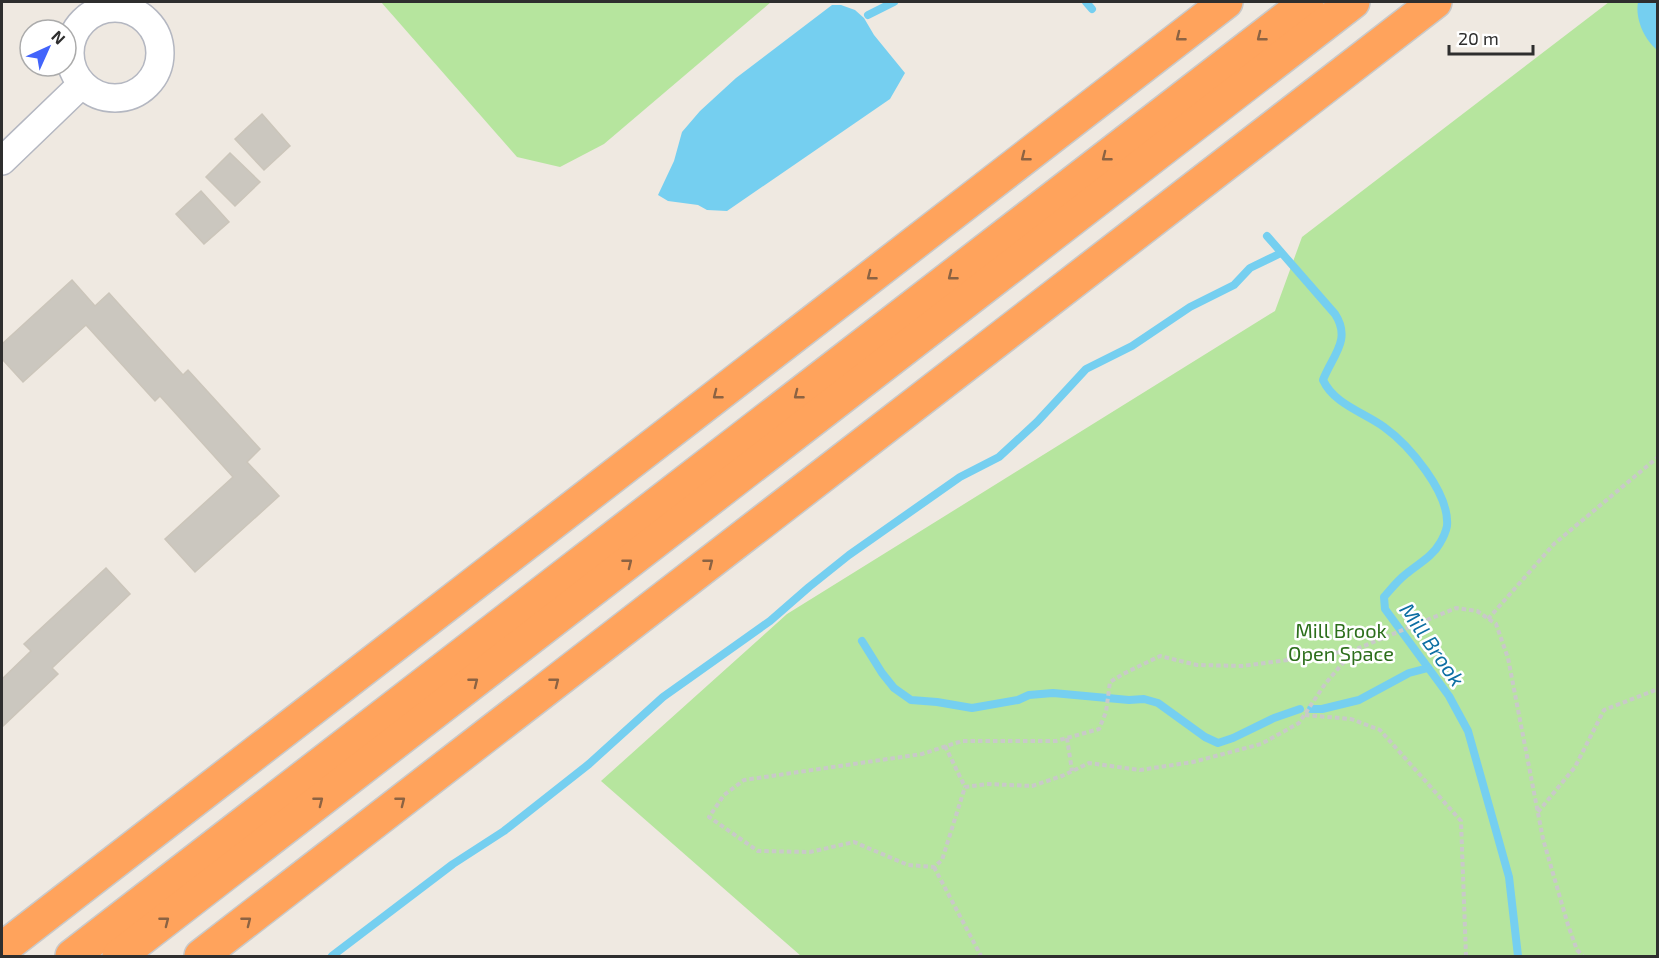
<svg xmlns="http://www.w3.org/2000/svg" width="1659" height="958" font-family="'Exo 2',sans-serif">
<style>
.green{fill:#b6e59e}
.water{fill:#75cff0}
.lines{fill:none;stroke-linecap:round;stroke-linejoin:round}
.stream{stroke:#75cff0;stroke-width:8}
.building{fill:#cbc7bf;stroke:#cbc5ba;stroke-width:1.5}
.street-casing{stroke:#b4b7c1;stroke-width:30}
.highway-casing{stroke:#c9c9c9;stroke-width:36}
.path{stroke:#c9c9c9;stroke-width:4;stroke-dasharray:4.5 3;stroke-linecap:butt}
.street{stroke:#fff;stroke-width:27}
.highway{stroke:#ffa35c;stroke-width:33}
.oneway{stroke:#8c6343}
.labels{text-anchor:middle;dominant-baseline:central;stroke-width:5;stroke-linejoin:round;paint-order:stroke}
.park-label{font-size:20px;fill:#2c6e1b;stroke:#fff}
.water-label{font-size:21px;font-style:italic;fill:#0d6fa3;stroke:#fff}
</style>
<rect width="100%" height="100%" fill="#efe9e1"/>
<g class="green">
<polygon points="381,2 771,2 604,144 560,167 517,157"/>
<polygon points="1609,2 1657,2 1657,956 801,956 601,781 787,614 1275,311 1302,237"/>
</g>
<g class="water">
<path d="M1638,2H1657V50C1644,39 1635,19 1638,2Z"/>
<polygon points="832,5 841,5 855,10 864,18 874,35 905,73 890,99 727,211 707,210 698,205 668,201 658,195 674,161 682,132 700,111 736,78"/>
</g>
<g class="lines">
<g class="stream">
<polyline points="1086,2 1092,9"/>
<polyline points="868,15 894,2"/>
<path d="M1267,236L1335,314C1352,340 1332,356 1323,380C1334,404 1363,412 1384,427C1409,445 1450,493 1447,526C1446,531 1443,538 1440,543C1433,556 1418,564 1406,574C1398,580 1391,589 1384,597L1385,609L1449,696L1468,731L1509,877L1518,956"/>
<polyline points="862,641 882,673 894,688 911,700 937,702 972,708 1018,700 1029,695 1053,693 1129,700 1144,699 1158,703 1205,737 1218,743 1233,738 1274,718 1300,709"/>
<polyline points="1311,709 1322,709 1359,700 1409,673 1428,668"/>
<polyline points="332,956 453,864 504,831 589,764 663,697 770,621 809,587 849,555 960,477 999,457 1037,422 1086,369 1132,346 1190,307 1234,285 1250,268 1281,253"/>
</g>
</g>
<g class="building">
<polygon points="262,114 290,146 264,170 235,139"/>
<polygon points="230,153 260,182 235,206 206,177"/>
<polygon points="201,191 229,222 204,244 176,214"/>
<polygon points="72,280 95,306 109,293 183,375 188,370 260,449 247,462 279,496 195,572 165,539 233,477 160,396 155,401 86,325 23,382 2,359 2,344"/>
<polygon points="106,568 130,594 52,668 58,674 2,727 2,679 31,651 24,644"/>
</g>
<g class="lines">
<g class="street-casing">
<g id="street">
<circle cx="115" cy="53" r="45"/>
<polyline points="2,161 82,84"/>
</g>
</g>
<g class="highway-casing">
<g id="highway">
<polyline points="2,949 1226,2"/>
<polyline points="72,956 1307,2"/>
<polyline points="119,956 1353,2"/>
<polyline points="201,956 1435,2"/>
</g>
</g>
<g class="path">
<polyline points="1488,619 1554,544 1658,457"/>
<polyline points="1354,650 1325,684 1299,723 1261,744 1193,762 1140,770 1089,763 1062,776 1032,786 987,784 965,787 942,860 934,867 908,865 854,842 810,852 758,851 709,817 724,795 744,780 922,754 962,741 1056,741 1099,729 1106,712 1110,682 1123,674 1160,656 1197,665 1242,666 1288,660 1354,650 1456,608 1477,611 1496,624 1508,658 1543,839 1568,925 1577,950 1583,956"/>
<polyline points="1305,715 1351,719 1380,730 1461,821 1466,956"/>
<polyline points="1067,738 1072,771"/>
<polyline points="945,746 965,787"/>
<polyline points="1538,812 1575,767 1604,710 1658,689"/>
<polyline points="934,867 981,956"/>
</g>
<use href="#street" class="street"/>
<use href="#highway" class="highway"/>
</g>
<defs><path id="oneway-chevron" d="M-2-3.5L2.5 0L-2 3.5" fill="none" stroke-width="1.6" stroke-linecap="round" stroke-linejoin="round" transform="scale(1.5)"/></defs>
<g class="oneway">
<use href="#oneway-chevron" transform="translate(1180 37) rotate(142)"/>
<use href="#oneway-chevron" transform="translate(1261 37) rotate(142)"/>
<use href="#oneway-chevron" transform="translate(1025 157) rotate(142)"/>
<use href="#oneway-chevron" transform="translate(1106 157) rotate(142)"/>
<use href="#oneway-chevron" transform="translate(871 276) rotate(142)"/>
<use href="#oneway-chevron" transform="translate(952 276) rotate(142)"/>
<use href="#oneway-chevron" transform="translate(717 395) rotate(142)"/>
<use href="#oneway-chevron" transform="translate(798 395) rotate(142)"/>
<use href="#oneway-chevron" transform="translate(628 563) rotate(-38)"/>
<use href="#oneway-chevron" transform="translate(709 563) rotate(-38)"/>
<use href="#oneway-chevron" transform="translate(474 682) rotate(-38)"/>
<use href="#oneway-chevron" transform="translate(555 682) rotate(-38)"/>
<use href="#oneway-chevron" transform="translate(319 801) rotate(-38)"/>
<use href="#oneway-chevron" transform="translate(401 801) rotate(-38)"/>
<use href="#oneway-chevron" transform="translate(165 921) rotate(-38)"/>
<use href="#oneway-chevron" transform="translate(247 921) rotate(-38)"/>
</g>
<g class="labels">
<g class="park-label">
<text x="1341" y="630">Mill Brook<tspan x="1341" dy="23">Open Space</tspan></text>
</g>
<g class="water-label">
<text transform="translate(1433 644) rotate(55)">Mill Brook</text>
</g>
</g>
<rect width="1659" height="958" fill="none" stroke="#2e2e2e" stroke-width="6"/>
<g transform="translate(48 48) rotate(45)"><circle r="28" fill="#ffffff" stroke="#ababab" stroke-width="1.5"/>
<path d="M0-4.5L10 22L0 15L-10 22Z" fill="#4264fb"/>
<text y="-9" font-size="16" font-weight="bold" text-anchor="middle" fill="#2e2e2e">N</text>
</g>
<path d="M1449 45v9h84v-9" fill="none" stroke="#2e2e2e" stroke-width="3"/>
<text x="1458" y="45" font-size="18" fill="#2e2e2e" stroke="#ffffff" stroke-width="4.5" paint-order="stroke">20 m</text>
</svg>
